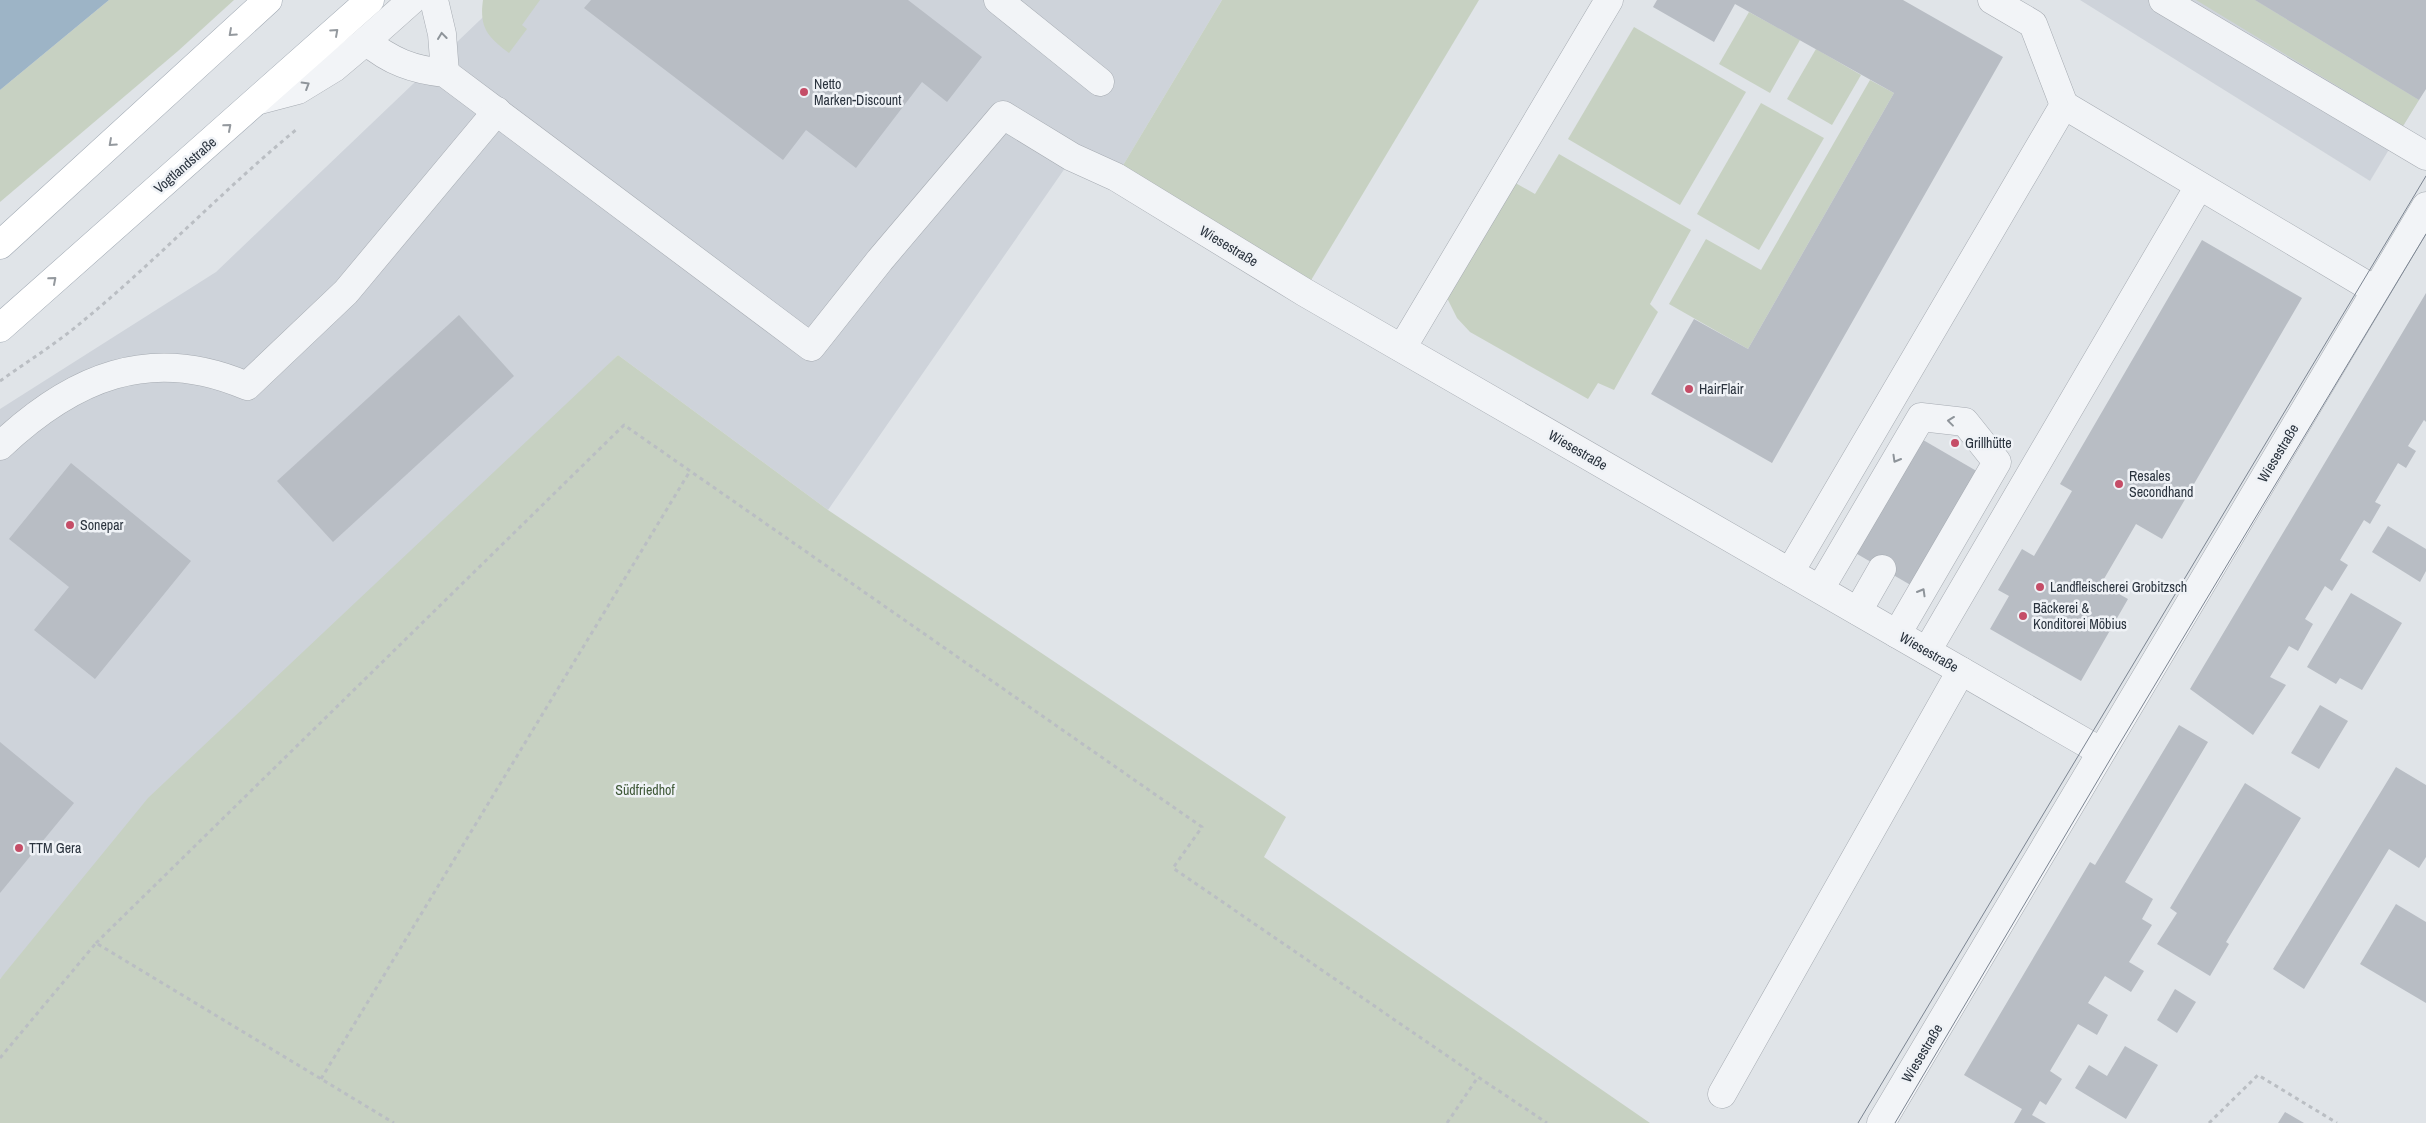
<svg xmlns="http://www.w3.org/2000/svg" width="2426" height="1123" font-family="'Archivo Narrow',sans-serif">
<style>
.built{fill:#ced3da}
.green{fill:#c7d1c2}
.water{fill:#9db4c6}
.building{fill:#b8bdc4}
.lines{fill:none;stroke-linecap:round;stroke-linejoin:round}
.minor-casing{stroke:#a6abb2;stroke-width:29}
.major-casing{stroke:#a0a9b3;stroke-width:29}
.path{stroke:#babec3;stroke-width:3;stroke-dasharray:4 4;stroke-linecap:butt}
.minor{stroke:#f2f4f7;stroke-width:28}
.major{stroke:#fff;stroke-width:28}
.tram{stroke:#7b8491;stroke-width:1}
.oneway{stroke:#94999e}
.oneway2{stroke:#8e949a}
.poi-dot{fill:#c54d67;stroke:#eff2f6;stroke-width:2}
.labels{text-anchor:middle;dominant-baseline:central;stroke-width:5;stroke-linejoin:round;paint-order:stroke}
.poi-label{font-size:14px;fill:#2a333e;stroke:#eff2f6;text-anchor:start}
.street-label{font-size:14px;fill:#2a333e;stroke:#eff2f6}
.park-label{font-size:14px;fill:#405938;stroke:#eff2f6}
</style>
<rect width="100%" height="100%" fill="#e0e4e8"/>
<g class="built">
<polygon points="501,0 1222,0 1116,177 1072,158 828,510 618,355 0,979 0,409 216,272"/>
<polygon points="2080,0 2426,0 2426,88 2370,181"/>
</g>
<g class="green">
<polygon points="109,0 234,0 178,51 0,202 0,90"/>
<path d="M483,0H540L522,25L527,29L509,53C488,37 479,28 483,0Z"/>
<polygon points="1222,0 1479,0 1304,292 1116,177"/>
<polygon points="2196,0 2255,0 2419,100 2403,126"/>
<polygon points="1749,12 1800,40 1770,93 1719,64"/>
<polygon points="1634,27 1746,92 1680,205 1568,139"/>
<polygon points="1816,49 1861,75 1832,125 1787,99"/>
<polygon points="1870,80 1894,93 1748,349 1669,304 1706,239 1761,270"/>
<polygon points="1761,103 1824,138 1759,250 1697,214"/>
<polygon points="1559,154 1691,230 1650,304 1658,312 1614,390 1598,383 1588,399 1470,332 1457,318 1447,298 1505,177 1535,194"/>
<polygon points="618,355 828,510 1286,817 1264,857 1650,1123 0,1123 0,979 148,798"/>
</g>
<polygon class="water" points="0,0 109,0 0,90"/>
<g class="building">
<polygon points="591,0 908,0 982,57 947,102 922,82 856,168 806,130 783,160 584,8"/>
<polygon points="1657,0 1903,0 2003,57 1772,463 1651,394 1694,319 1748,349 1894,93 1735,4 1714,42 1653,7"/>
<polygon points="2255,0 2426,0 2426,89 2419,100"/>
<polygon points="2202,240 2302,298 2162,539 2136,524 2101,584 2128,599 2081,681 1990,629 2009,596 1998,590 2022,549 2034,556 2072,491 2060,484"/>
<polygon points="2426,293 2426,422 2424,420 2408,446 2416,451 2406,468 2398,463 2375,502 2381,505 2370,524 2364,520 2340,560 2348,565 2332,591 2325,586 2305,619 2313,624 2298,651 2289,646 2270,677 2286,685 2253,735 2190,689"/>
<polygon points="459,315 514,376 333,542 277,481"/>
<polygon points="1918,437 1980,473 1914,587 1852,551"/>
<polygon points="71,463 191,561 95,679 34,630 69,587 9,539"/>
<polygon points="2388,526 2426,549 2426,571 2420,582 2372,552"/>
<polygon points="2351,593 2402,623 2362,690 2340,678 2336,684 2307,667"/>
<polygon points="2320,705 2348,721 2319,769 2291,753"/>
<polygon points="2179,725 2208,742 2125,882 2153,899 2142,919 2152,925 2129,962 2144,971 2131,992 2105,976 2088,1003 2108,1015 2097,1035 2078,1024 2050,1071 2062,1079 2046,1105 2040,1101 2032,1115 2046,1123 2014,1123 2022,1109 1964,1075 2090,862 2095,865"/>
<polygon points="0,742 74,803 0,893"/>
<polygon points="2396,767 2426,785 2426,857 2419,868 2389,849 2304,989 2273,969"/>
<polygon points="2245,783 2301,818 2226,942 2229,944 2210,976 2157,944 2177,913 2170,908"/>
<polygon points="2396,904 2426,922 2426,1003 2360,964"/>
<polygon points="2175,989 2196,1002 2177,1033 2157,1020"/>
<polygon points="2125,1046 2158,1065 2126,1119 2075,1088 2089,1065 2107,1076"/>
<polygon points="2285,1112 2304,1123 2278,1123"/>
</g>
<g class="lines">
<g class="minor-casing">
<g id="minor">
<polyline points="434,0 442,34 445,73"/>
<polyline points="998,0 1100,82"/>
<polyline points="1992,0 2033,24 2064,105"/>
<polyline points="2163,0 2426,156"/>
<polyline points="366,41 412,0"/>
<path d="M260,100L298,90L334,68L366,41C390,61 413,70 445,73L811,347L880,260L1003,115L1072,157L1116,177L1304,292L2100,751"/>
<polyline points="1402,348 1609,0"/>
<path d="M0,446C72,378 150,344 247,386L346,292L497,111"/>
<polyline points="1790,572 2064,105 2375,290"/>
<polyline points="1820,589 1921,417 1965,422 1997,462 1897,634"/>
<polyline points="1858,611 1882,569"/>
<polyline points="1927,651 2199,186"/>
<polyline points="1722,1094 1961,671"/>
<polyline points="1881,1123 2426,206"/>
</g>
</g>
<g class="major-casing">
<g id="major">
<polyline points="0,245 268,0"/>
<polyline points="0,328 370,0"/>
</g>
</g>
<g class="path">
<path d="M0,381C28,361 57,343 83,321C157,260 223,190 297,129"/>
<polyline points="96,943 624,425 1202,827 1173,868 1478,1077"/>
<polyline points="0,1058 96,943 394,1123"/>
<polyline points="321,1079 690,471"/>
<polyline points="1447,1123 1478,1077 1547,1123"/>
<polyline points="2209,1123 2258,1075 2337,1123"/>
</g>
<use href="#minor" class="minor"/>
<use href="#major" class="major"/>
<g class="tram">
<polyline points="1858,1123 2426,176"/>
<polyline points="1895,1123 2114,753 2426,234"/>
</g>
</g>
<defs><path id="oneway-chevron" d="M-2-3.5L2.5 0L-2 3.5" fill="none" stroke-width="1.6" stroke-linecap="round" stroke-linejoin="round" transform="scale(1.25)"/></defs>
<g class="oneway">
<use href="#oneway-chevron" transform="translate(335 32) rotate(-42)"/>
<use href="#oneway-chevron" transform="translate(232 33) rotate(138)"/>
<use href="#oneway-chevron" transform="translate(228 127) rotate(-41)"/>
<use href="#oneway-chevron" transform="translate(112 143) rotate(138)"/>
<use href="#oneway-chevron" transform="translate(53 280) rotate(-41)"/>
</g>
<g class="oneway2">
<use href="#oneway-chevron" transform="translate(442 36) rotate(-97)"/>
<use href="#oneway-chevron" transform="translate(306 85) rotate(-31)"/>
<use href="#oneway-chevron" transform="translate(1951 421) rotate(-173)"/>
<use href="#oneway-chevron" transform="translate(1896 459) rotate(120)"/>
<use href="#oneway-chevron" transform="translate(1922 592) rotate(-60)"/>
</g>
<g class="poi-dot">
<circle cx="804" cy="92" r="5"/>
<circle cx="1689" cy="389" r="5"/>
<circle cx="1955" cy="443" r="5"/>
<circle cx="2119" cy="484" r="5"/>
<circle cx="70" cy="525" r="5"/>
<circle cx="2040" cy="587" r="5"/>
<circle cx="2023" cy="616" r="5"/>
<circle cx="19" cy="848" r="5"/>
</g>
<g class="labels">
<g class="poi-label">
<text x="814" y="84">Netto<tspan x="814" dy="16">Marken-Discount</tspan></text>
<text x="1699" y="389">HairFlair</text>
<text x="1965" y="443">Grillhütte</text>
<text x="2129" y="476">Resales<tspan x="2129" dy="16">Secondhand</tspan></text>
<text x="80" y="525">Sonepar</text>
<text x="2050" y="587">Landfleischerei Grobitzsch</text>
<text x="2033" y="608">Bäckerei &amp;<tspan x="2033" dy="16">Konditorei Möbius</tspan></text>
<text x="29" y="848">TTM Gera</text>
</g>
<g class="street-label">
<text transform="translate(185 165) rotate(-41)">Vogtlandstraße</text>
<text transform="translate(1229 246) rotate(31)">Wiesestraße</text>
<text transform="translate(1578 450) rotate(30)">Wiesestraße</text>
<text transform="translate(2278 453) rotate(-59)">Wiesestraße</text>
<text transform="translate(1929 652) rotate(30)">Wiesestraße</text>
<text transform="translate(1922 1053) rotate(-59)">Wiesestraße</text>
</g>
<g class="park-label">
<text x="645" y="790">Südfriedhof</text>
</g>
</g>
</svg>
